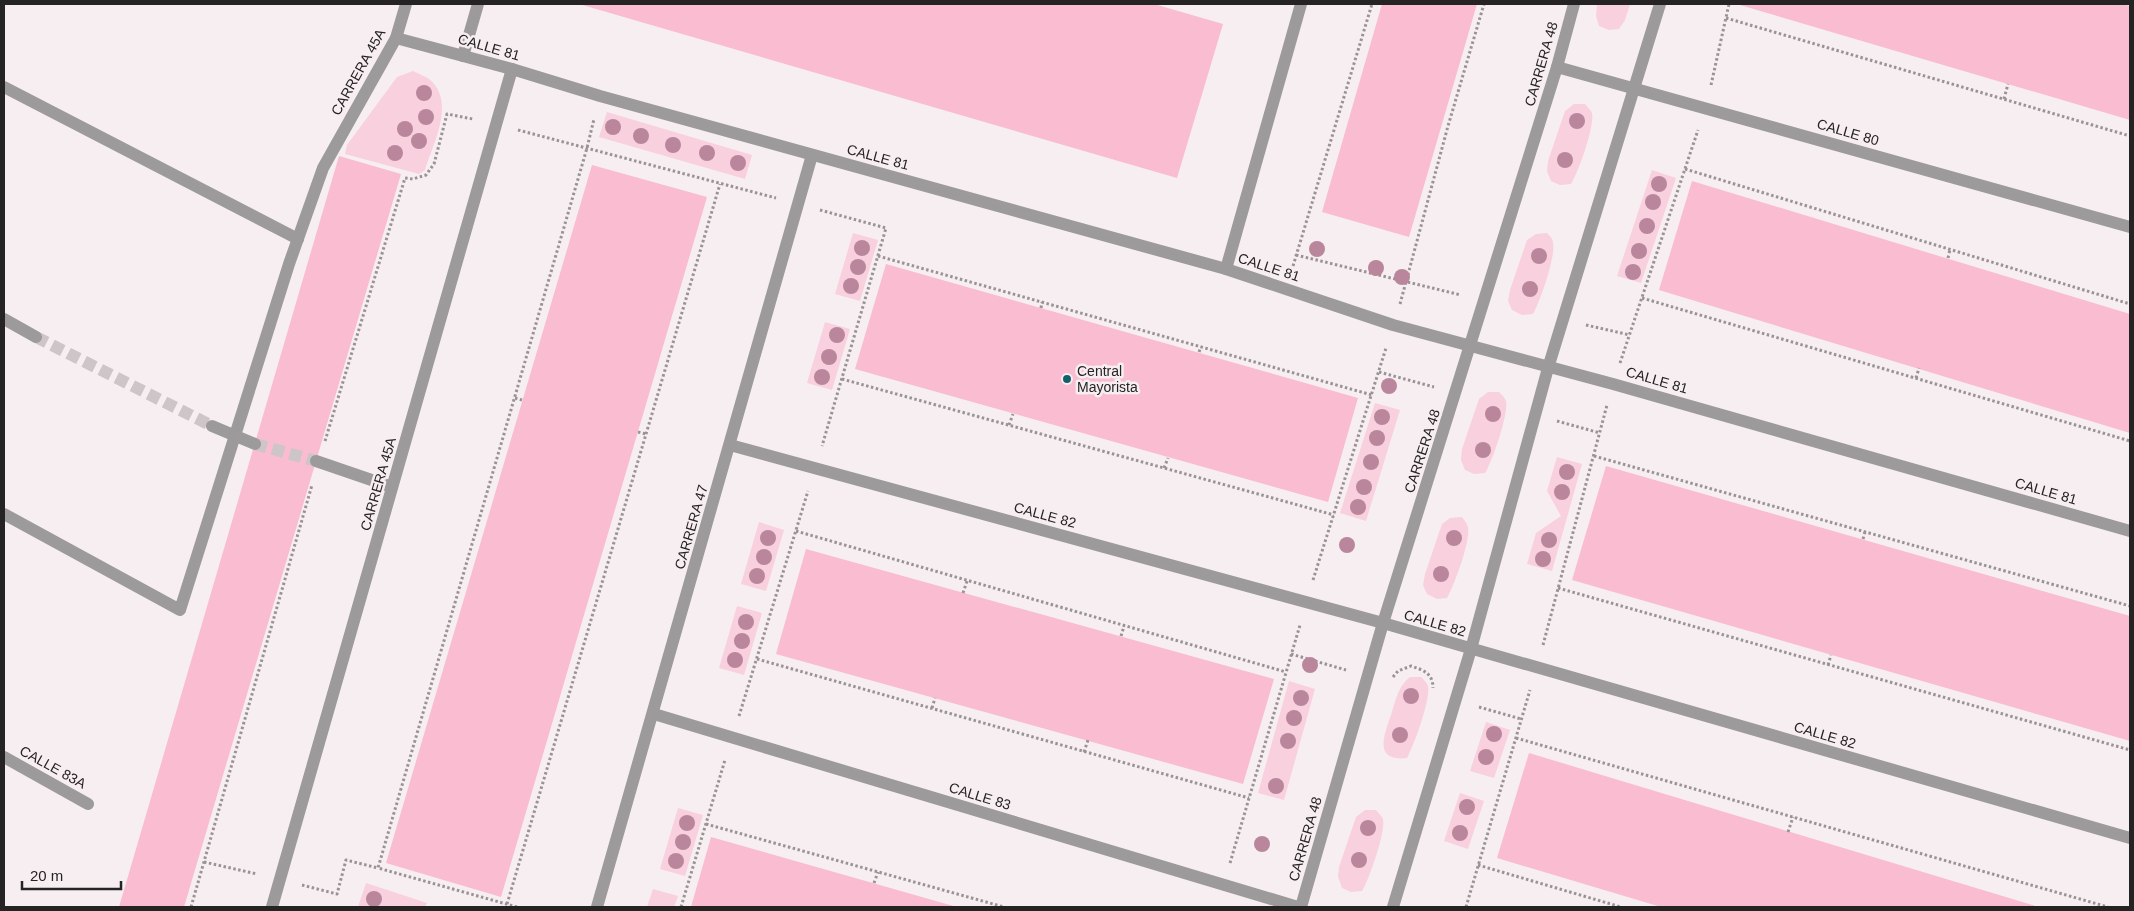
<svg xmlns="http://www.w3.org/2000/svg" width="2134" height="911" font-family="Arial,sans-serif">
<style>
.green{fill:#f9d0de}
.building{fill:#f9bcd1}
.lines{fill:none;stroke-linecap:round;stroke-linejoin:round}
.minor-tunnel{stroke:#cdc5c8;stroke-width:12;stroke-dasharray:12 6;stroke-linecap:butt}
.path{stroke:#999395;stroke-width:3;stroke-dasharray:2.5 2.5;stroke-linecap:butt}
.minor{stroke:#9d9a9b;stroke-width:12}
.tree{fill:#b9869c}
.poi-dot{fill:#13606c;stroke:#f7eef1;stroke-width:2}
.labels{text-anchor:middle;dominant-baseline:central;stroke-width:5;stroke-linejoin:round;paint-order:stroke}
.street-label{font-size:14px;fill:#262324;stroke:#f7eef1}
.poi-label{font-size:14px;fill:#262324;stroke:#f7eef1;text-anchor:start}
</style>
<rect width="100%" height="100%" fill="#f7eef1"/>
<g class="green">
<polygon points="1597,4 1630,4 1625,20 1619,29 1609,30 1599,26 1596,16"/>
<path d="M413,71C418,74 426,76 430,80C456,102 433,144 425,170L419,174L345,154L347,145L397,77Z"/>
<path d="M1574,104H1585C1587,107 1591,110 1592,113C1595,126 1578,173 1571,184L1560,185L1551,181L1547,171L1548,161L1565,111Z"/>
<polygon points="607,112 752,155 745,179 599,137"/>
<polygon points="1652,170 1676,178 1641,283 1617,276"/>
<polygon points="853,233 878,240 860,301 835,294"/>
<path d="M1547,233C1550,236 1553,239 1553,243C1556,256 1540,302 1533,314L1522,315L1512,310L1508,301L1510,290L1527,240L1536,234Z"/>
<polygon points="825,322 850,329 832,390 807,383"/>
<path d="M1488,392H1499C1502,395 1505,398 1506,401C1509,413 1492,462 1485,473L1474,474L1465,470L1461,460L1462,449L1479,399Z"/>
<polygon points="1375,403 1400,410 1366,521 1340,513"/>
<polygon points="1557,457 1582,464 1552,571 1527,564 1536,533 1561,516 1547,491"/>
<path d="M1462,517C1464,520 1467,523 1468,527C1471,540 1454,586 1447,598L1437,599L1427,594L1423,585L1425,574L1442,524L1450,518Z"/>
<polygon points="759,522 784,530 766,591 741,584"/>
<polygon points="737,606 762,613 744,675 719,668"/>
<path d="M1410,677H1421C1424,680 1427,683 1428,686C1431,699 1414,745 1407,758C1373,762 1384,735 1391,715C1396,700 1398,686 1410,677Z"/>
<polygon points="1289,681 1315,689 1284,800 1258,793"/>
<polygon points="1486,722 1510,730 1494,778 1470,771"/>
<polygon points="1460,793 1484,801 1468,849 1444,841"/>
<polygon points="678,808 703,815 685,876 660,869"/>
<path d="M1365,810H1376C1378,813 1382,816 1383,819C1386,831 1369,880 1362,891L1351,892L1342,888L1338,877L1339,867L1356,817Z"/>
<polygon points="366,883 427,903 425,907 358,907"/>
<polygon points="653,889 678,896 674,907 647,907"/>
</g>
<g class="building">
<polygon points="579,4 1154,4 1223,24 1177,178"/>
<polygon points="1382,4 1477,4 1409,237 1322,212"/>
<polygon points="1741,4 2122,4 2130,6 2130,120 1740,5"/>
<polygon points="339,156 401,174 184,907 119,907"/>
<polygon points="592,165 707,197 501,897 386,863"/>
<polygon points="1692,181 2130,314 2130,433 1659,290"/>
<polygon points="886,264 1358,398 1328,502 855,369"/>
<polygon points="1606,466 2130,616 2130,741 1572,580"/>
<polygon points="806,549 1274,679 1243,784 776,654"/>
<polygon points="1529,753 2039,907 1661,907 1497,858"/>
<polygon points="711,837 957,907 691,907"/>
</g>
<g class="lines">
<g class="minor-tunnel">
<polyline points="36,337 212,426"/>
<polyline points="255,444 316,461"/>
</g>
<g class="path">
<polyline points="1726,18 2130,136"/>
<polyline points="1711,85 1729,4"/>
<polyline points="2004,99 2008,84"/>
<polyline points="518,130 776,198"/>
<polyline points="1685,169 2130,304"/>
<polyline points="820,210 886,228 822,446"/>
<polyline points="1296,255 1461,295"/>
<polyline points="878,256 1372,395"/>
<polyline points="1948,258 1950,249"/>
<polyline points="1293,266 1372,4"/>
<polyline points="1642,298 2130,441"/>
<polyline points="1400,304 1448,126 1484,4"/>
<polyline points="1041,308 1042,302"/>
<polyline points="1586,325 1630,335"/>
<polyline points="1199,352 1201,347"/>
<polyline points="1620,363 1698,130"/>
<polyline points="1379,372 1434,387"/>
<polyline points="1916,378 1919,368"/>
<polyline points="842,379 1334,515"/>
<polyline points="515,398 522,400"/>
<polyline points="1557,421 1600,433"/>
<polyline points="1009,425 1013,414"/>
<polyline points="638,432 646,434"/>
<polyline points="325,441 405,178 413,179 426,175 434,164 447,114 473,119"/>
<polyline points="1594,456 2130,606"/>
<polyline points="1164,468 1168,458"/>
<polyline points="796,531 1286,672"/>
<polyline points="1863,539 1865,532"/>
<polyline points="1313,580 1386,348"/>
<polyline points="1558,588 2130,750"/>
<polyline points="963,593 967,581"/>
<polyline points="1121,636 1124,626"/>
<polyline points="1543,645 1607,405"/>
<polyline points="1291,654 1346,670"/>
<polyline points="757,659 1249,798"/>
<polyline points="1828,665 1831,655"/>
<path d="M1393,677L1398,671L1411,666C1423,670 1433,673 1433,688"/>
<polyline points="1479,707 1521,719"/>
<polyline points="932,708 935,698"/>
<polyline points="739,716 808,491"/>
<polyline points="1516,738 2108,907"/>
<polyline points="1084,752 1088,740"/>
<polyline points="706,824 1004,907"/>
<polyline points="1788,832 1793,817"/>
<polyline points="204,862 257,874"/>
<polyline points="1230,863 1300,625"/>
<polyline points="1478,865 1621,907"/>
<polyline points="874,883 878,872"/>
<polyline points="302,885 337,894 346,860 378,868"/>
<polyline points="507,904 720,184"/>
<polyline points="191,907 312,485"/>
<polyline points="517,907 378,868 587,148 594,119"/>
<polyline points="681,907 725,760"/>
<polyline points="1466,907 1530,690"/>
</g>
<g class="minor">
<polyline points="396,38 512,69 600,96 1226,269 1393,325 1613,384 2130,531"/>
<polyline points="463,56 478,4"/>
<polyline points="1557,67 2130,227"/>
<polyline points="4,87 298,239"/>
<polyline points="1226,269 1301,4"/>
<polyline points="4,319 36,337"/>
<polyline points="212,426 255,444"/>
<polyline points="730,445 1383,623 2130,838"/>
<polyline points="316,461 392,487"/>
<polyline points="4,514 180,610 289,264 323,168 396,38 406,4"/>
<polyline points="654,714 1298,907"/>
<polyline points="4,757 88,804"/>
<polyline points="272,907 512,69"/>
<polyline points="597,907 812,155"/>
<polyline points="1301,907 1383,623 1557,67 1574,4"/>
<polyline points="1393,907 1471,649 1548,368 1660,4"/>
</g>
</g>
<g class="tree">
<circle cx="424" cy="93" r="8"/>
<circle cx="426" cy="117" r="8"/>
<circle cx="1577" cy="121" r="8"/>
<circle cx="613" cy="127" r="8"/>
<circle cx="405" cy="129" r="8"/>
<circle cx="641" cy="136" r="8"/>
<circle cx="419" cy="141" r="8"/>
<circle cx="673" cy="145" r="8"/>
<circle cx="395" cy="153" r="8"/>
<circle cx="707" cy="153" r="8"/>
<circle cx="1565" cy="160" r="8"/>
<circle cx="738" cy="163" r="8"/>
<circle cx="1659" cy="184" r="8"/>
<circle cx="1653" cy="202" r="8"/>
<circle cx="1647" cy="226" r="8"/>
<circle cx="862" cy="248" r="8"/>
<circle cx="1317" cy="249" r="8"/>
<circle cx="1639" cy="251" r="8"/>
<circle cx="1539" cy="256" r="8"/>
<circle cx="858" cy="267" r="8"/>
<circle cx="1376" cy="268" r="8"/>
<circle cx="1633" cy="272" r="8"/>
<circle cx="1402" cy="277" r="8"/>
<circle cx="851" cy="286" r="8"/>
<circle cx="1530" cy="289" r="8"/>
<circle cx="837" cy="335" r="8"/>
<circle cx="829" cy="357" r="8"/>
<circle cx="822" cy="377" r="8"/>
<circle cx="1389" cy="386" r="8"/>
<circle cx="1493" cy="414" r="8"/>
<circle cx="1382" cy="417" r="8"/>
<circle cx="1377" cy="438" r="8"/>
<circle cx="1483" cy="450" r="8"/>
<circle cx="1371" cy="462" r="8"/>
<circle cx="1567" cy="472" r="8"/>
<circle cx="1364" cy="487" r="8"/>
<circle cx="1562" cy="492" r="8"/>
<circle cx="1358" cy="507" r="8"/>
<circle cx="768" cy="538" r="8"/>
<circle cx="1454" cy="538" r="8"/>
<circle cx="1549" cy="540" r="8"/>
<circle cx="1347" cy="545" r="8"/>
<circle cx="764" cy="557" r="8"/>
<circle cx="1543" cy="559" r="8"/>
<circle cx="1441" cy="574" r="8"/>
<circle cx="757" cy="576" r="8"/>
<circle cx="746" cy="622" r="8"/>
<circle cx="742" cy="641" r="8"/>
<circle cx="735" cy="660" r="8"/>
<circle cx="1310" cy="665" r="8"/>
<circle cx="1411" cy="696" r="8"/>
<circle cx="1301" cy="698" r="8"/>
<circle cx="1294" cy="718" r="8"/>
<circle cx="1494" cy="734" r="8"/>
<circle cx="1400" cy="735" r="8"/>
<circle cx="1288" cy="741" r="8"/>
<circle cx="1486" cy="757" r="8"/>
<circle cx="1276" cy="786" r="8"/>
<circle cx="1467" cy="807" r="8"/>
<circle cx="687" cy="823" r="8"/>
<circle cx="1368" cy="828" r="8"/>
<circle cx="1460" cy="833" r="8"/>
<circle cx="683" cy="842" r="8"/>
<circle cx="1262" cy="844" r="8"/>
<circle cx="1359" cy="860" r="8"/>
<circle cx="676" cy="861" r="8"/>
<circle cx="374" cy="899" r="8"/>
</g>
<circle class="poi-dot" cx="1067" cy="379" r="5"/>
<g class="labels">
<g class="street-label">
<text transform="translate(489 47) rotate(16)">CALLE 81</text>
<text transform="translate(1541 64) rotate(-74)">CARRERA 48</text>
<text transform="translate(358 72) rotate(-61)">CARRERA 45A</text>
<text transform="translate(1848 132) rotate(16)">CALLE 80</text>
<text transform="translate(878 157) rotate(15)">CALLE 81</text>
<text transform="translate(1269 267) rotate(18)">CALLE 81</text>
<text transform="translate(1657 380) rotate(16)">CALLE 81</text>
<text transform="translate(1422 451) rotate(-72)">CARRERA 48</text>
<text transform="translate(378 484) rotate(-74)">CARRERA 45A</text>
<text transform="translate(2046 491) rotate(16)">CALLE 81</text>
<text transform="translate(1045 515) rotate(15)">CALLE 82</text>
<text transform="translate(691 527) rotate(-74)">CARRERA 47</text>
<text transform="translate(1435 623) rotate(16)">CALLE 82</text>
<text transform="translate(1825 735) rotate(16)">CALLE 82</text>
<text transform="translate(53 767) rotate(29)">CALLE 83A</text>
<text transform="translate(980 796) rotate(17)">CALLE 83</text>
<text transform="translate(1305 839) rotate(-74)">CARRERA 48</text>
</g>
<g class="poi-label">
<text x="1077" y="371">Central<tspan x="1077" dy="16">Mayorista</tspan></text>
</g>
</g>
<rect width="2134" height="911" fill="none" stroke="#262324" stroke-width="10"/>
<path d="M22 881v8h99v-8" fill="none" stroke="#262324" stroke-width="2.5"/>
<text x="30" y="881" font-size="15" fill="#262324" stroke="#f7eef1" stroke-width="4" paint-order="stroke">20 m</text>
</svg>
